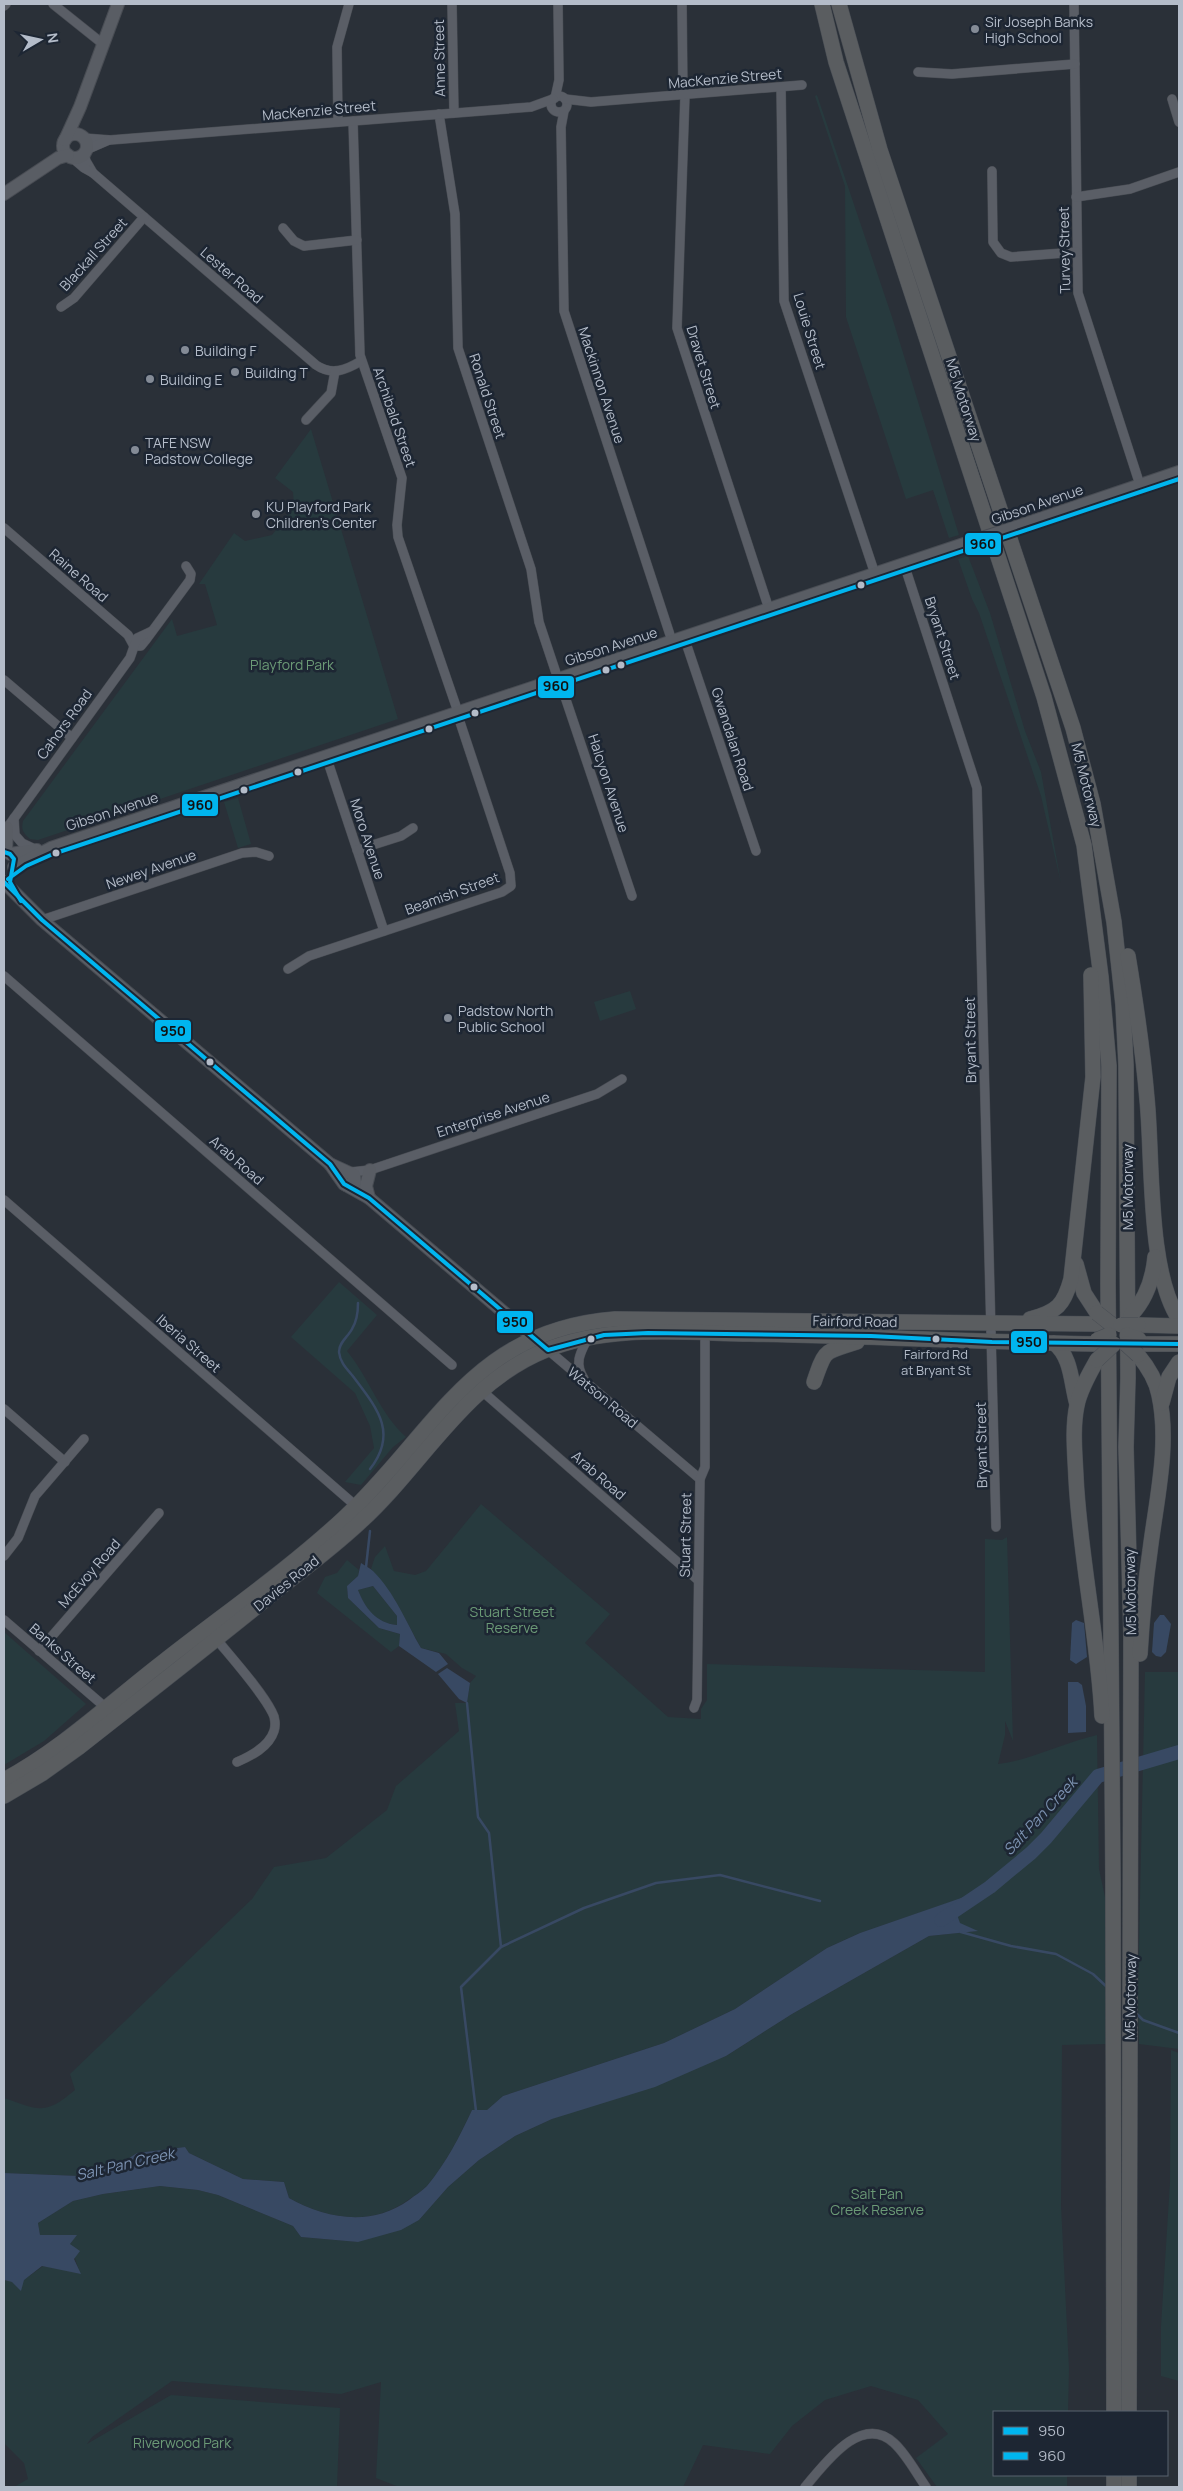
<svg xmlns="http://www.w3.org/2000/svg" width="1183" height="2491" font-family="Manrope,sans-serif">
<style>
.green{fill:#273a3e}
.water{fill:#384963;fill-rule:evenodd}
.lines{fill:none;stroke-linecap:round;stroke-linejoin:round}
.stream{stroke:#384963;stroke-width:2.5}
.river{stroke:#384963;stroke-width:14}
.street-casing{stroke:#484c53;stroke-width:10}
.secondary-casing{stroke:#484c53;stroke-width:14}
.highway-casing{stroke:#474c53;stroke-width:16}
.street{stroke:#5a5e66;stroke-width:9}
.secondary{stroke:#595d64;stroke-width:12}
.highway{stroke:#5a5d60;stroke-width:15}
.secondary-bridge-casing{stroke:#484c53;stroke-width:14;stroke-linecap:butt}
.highway-bridge-casing{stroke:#474c53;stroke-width:16;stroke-linecap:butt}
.secondary-bridge{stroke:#595d64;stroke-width:12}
.highway-bridge{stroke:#5a5d60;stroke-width:15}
.bus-1-casing{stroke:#1d2633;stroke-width:8}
.bus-2-casing{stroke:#1d2633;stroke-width:8}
.bus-1{stroke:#00b5ef;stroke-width:4}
.bus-2{stroke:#00b5ef;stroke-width:4}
.poi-dot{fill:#848b96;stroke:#1d2633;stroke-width:2}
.bus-dot{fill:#b4bcc9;stroke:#1d2633;stroke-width:2}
.labels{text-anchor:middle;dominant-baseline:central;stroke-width:5;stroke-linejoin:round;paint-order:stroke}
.bus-label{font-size:13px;fill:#b4bcc9;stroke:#1d2633}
.poi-label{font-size:14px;fill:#b4bcc9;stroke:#1d2633;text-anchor:start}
.street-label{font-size:14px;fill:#b4bcc9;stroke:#1d2633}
.park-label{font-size:14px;fill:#6b9a76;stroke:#1d2633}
.water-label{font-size:15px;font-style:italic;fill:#7c92b1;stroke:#1d2633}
.line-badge{stroke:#1d2633;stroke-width:2}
.pale-badge-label{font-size:14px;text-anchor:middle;font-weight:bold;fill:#111}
</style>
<rect width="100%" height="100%" fill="#2a3038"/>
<g class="green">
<polygon points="817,95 892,317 959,535 949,538 933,490 906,499 846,317 845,186 815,96"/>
<path d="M311,429L398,719L38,840L30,839C23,833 21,830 23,821L172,619L177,636L217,625L205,584H199L234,533L245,541L272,535L294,507L293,492L275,478Z"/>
<polygon points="968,556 990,613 1025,731 1041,772 1061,883 1041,796 979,613 972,599 958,559"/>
<polygon points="238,798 251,844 238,848 224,802"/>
<polygon points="630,991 636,1009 600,1021 594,1002"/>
<path d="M339,1282L377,1315L347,1351C369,1378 380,1414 406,1437L393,1447L361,1485L345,1482L374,1448L370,1426L355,1393L291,1337Z"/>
<path d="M481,1504L610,1614L585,1643L668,1717L701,1719V1709L707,1700V1664L985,1672V1539L1002,1540L1007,1537L1013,1741L1005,1721V1735L998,1764C1031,1760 1063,1743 1097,1735L1099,1869L1105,1897L1106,2044L1062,2045L1061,2205L1069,2369L1068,2412H994V2475H1067V2487H937L916,2458L948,2434L918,2400L871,2386L825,2400L792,2426L770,2454L703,2445L683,2487H399L376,2478L381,2382L341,2394L172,2381L92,2437L87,2444L171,2395L340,2408L337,2487H14L28,2479L24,2463L4,2443V2280C21,2285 29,2276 43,2266L80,2273L70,2244L76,2235H40L38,2223L73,2201L103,2194L160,2186L198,2190L218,2195L293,2226L301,2237L358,2242L419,2220L448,2187L479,2160L515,2136L552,2119L726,2056L792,2014L929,1936L977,1931L960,1924L955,1909L963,1898L860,1933L827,1948L735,2009L664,2043L503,2096L487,2110H472C460,2136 446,2163 427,2186C422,2191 414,2196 408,2200C371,2227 327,2219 289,2198L284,2182L243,2179L189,2153L185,2147L137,2153L121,2163L92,2168L80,2176L4,2173V2098C39,2110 44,2116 75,2090L70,2074L252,1899L274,1867L326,1858L387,1810L396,1786L459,1731L455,1703H467L470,1683L476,1676L462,1668L446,1654L421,1648L395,1600L371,1569L375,1557L385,1546L394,1571L415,1575L426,1571Z"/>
<polygon points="347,1560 359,1570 358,1576 347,1586 348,1598 379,1628 400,1634 399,1646 391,1652 317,1593 325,1577 337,1573"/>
<path d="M373,1586L397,1616V1625C376,1623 365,1609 358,1590Z"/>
<polygon points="4,1632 86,1704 44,1741 4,1765"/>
<polygon points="1145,1672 1179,1672 1179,2049 1139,2044 1138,1991"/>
<polygon points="1171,2050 1179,2053 1179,2381 1161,2376 1161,2326 1170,2182"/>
</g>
<g class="water">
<path d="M361,1563C365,1566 370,1568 373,1571C395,1593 406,1622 421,1648L439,1653L448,1664L436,1672L399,1646L400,1634L379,1628L348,1598L347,1586L358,1576ZM373,1586L397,1616V1625C376,1623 365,1608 358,1590Z"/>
<polygon points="1160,1615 1164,1615 1171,1624 1166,1652 1161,1657 1156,1656 1152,1652 1154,1623"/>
<polygon points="1076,1620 1084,1623 1087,1657 1076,1664 1070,1660 1072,1623"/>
<polygon points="447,1668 470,1683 467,1703 459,1699 438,1674"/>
<polygon points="1068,1682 1078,1682 1082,1685 1086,1706 1086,1732 1068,1733"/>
<path d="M964,1897L955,1909L960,1923L978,1931L929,1936L792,2014L726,2056L655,2087L552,2119L515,2136L479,2160L448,2187L419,2220L401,2230L358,2242L301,2237L293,2226L218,2195L198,2190L160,2186L103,2194L73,2201L38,2223L40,2235H77L70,2244L80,2251L74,2259L81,2274L42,2266L24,2280L21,2291L12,2282L4,2280V2173L80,2176L92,2168L121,2163L137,2153L185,2147L189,2153L243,2179L284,2182L289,2198C327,2219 371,2227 409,2200C414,2196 422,2191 427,2186C446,2163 460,2136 472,2110H487L503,2096L664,2043L735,2009L827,1948L860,1933Z"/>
</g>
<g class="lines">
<g class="stream">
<path d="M358,1303C358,1313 357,1321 352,1329C348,1337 339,1342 339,1352C340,1362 346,1368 352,1375C376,1407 399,1432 370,1469"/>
<polyline points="366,1567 370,1531"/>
<polyline points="467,1703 478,1817 489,1833 501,1947"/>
<polyline points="961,1932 1011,1946 1056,1954 1093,1974 1108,1988"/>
<polyline points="1136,2013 1143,2020 1179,2033"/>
<polyline points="476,2111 461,1987 501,1947 584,1908 656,1883 720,1875 820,1901"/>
</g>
<polyline class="river" points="941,1920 990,1887 1031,1853 1046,1838 1098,1776 1179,1752"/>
<g class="street-casing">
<g id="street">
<polyline points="53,4 103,44"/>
<polyline points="452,4 454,113"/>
<polyline points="682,4 683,95"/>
<polyline points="1074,4 1078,293 1140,485"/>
<polyline points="4,6 6,4"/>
<polyline points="918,72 952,74 1075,64"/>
<polyline points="781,87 784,301 875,574"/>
<polyline points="685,95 677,328 769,609"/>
<circle cx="559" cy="104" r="8"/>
<polyline points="555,98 559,80 558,4"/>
<polyline points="565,99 591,102 802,85"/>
<polyline points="1172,99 1179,122"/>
<polyline points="564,111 561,127 564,311 672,641"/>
<polyline points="439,114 455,214 458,348 531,569 539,622 558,679"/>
<polyline points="353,121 360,355 402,478 397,525 398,537 458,712"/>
<polyline points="338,122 337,47 349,4"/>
<polyline points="84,138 110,140 531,107 553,99"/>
<polyline points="86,150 109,140"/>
<path d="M84,153L86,161L93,173L316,365C332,376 346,370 361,361"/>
<polyline points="70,156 84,168 93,173"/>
<polyline points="992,171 993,242 1001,253 1011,257 1077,252"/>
<polyline points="1076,197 1130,189 1179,172"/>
<polyline points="283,228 294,241 304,246 357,240"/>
<polyline points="61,307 74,298 144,217"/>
<polyline points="306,420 331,393 335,371"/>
<polyline points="4,528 128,635 134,646"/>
<polyline points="904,564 977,788 996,1527"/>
<polyline points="684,637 756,851"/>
<polyline points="134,646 141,646 145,641 190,580 191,574 186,566"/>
<polyline points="559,679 632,896"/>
<polyline points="4,680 72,738"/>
<polyline points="326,756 384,931"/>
<polyline points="14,818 15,835 22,843 37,850"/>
<polyline points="7,828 130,658 137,638 152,631"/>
<polyline points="357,850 401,836 413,828"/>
<polyline points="42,920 242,853 256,852 269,856"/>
<polyline points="288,969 309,956 502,892 511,886 510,873 457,713"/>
<polyline points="4,976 452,1365"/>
<polyline points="351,1172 370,1170 597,1094 622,1079"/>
<polyline points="4,1200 356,1506"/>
<polyline points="548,1350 700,1479"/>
<path d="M584,1379C574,1363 580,1353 588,1338"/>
<polyline points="482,1391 698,1580"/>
<polyline points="4,1409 65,1462"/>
<polyline points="4,1556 18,1538 35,1496 84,1439"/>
<polyline points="4,1620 105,1707"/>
<path d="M213,1635C230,1656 261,1690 272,1712C275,1717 276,1725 274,1731C269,1747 251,1756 237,1762"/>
<polyline points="39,1651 159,1513"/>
<polyline points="694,1708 697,1700 700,1479 705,1467 705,1333"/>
<path d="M805,2487C824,2465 861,2412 894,2443C907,2455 916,2473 926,2487"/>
</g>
</g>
<g class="secondary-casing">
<g id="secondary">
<circle cx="75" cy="146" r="12"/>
<polyline points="65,140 80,107 118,4"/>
<polyline points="4,194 58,158 68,155"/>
<polyline points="1019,526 1179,472"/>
<polyline points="6,852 7,828"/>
<polyline points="10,854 37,850"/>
<polyline points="14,867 51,848 979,539"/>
<polyline points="4,882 42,920 330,1164 344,1184 369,1198 534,1338"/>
<polyline points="330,1164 354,1175 355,1182 351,1185 346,1185"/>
<polyline points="369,1198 366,1186 370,1170"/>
</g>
</g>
<g class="highway-casing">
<g id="highway">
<polyline points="822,4 836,62 1044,697 1084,845 1101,977 1109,1066 1108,1284 1113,1883 1114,2412"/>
<polyline points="839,4 880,150 1073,728 1093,804 1114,922 1123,1005 1126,1065 1128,1378 1126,1447 1131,1636 1129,2412"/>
<path d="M1128,956C1136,1004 1143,1051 1147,1099C1153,1158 1147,1271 1179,1319"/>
<polyline points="1076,1264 1084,1293 1097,1313"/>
<path d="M1131,1315C1147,1298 1153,1279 1155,1257"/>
<path d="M1030,1319C1057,1312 1064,1305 1071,1279L1093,1077L1091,975"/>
<polyline points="1138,1325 1179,1326"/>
<path d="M1054,1343C1072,1357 1071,1384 1077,1404"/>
<polyline points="1138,1344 1179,1344"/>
<path d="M1138,1355C1148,1367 1156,1380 1159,1395C1170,1445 1156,1501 1150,1551C1145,1585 1142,1620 1140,1654"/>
<path d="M1097,1360C1089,1374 1080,1390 1077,1405C1072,1429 1075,1454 1076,1478C1080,1558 1098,1636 1102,1716"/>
<path d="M814,1382C826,1347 824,1353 857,1342"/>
<polyline points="1162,1403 1169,1377 1179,1362"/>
<path d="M4,1780C62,1749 111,1702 163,1662C224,1614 288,1570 344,1518C436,1432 472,1330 615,1319L1097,1324"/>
<path d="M4,1796L43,1773L78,1748C144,1696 211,1644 276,1591C304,1569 332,1548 358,1524C422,1467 463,1383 546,1350C611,1324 683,1333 750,1334C866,1336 981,1342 1097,1344"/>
<polyline points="1114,2475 1114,2487"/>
<polyline points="1129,2475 1129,2487"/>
</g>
</g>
<use href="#street" class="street"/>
<use href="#secondary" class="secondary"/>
<use href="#highway" class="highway"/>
<g class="secondary-bridge-casing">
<polyline id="secondary-bridge" points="979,539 1019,526"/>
</g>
<g class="highway-bridge-casing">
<g id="highway-bridge">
<polyline points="1097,1313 1111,1324"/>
<polyline points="1121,1325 1138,1325"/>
<polyline points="1127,1335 1139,1339"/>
<polyline points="1097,1340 1109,1335"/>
<polyline points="1126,1344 1138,1355"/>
<polyline points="1097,1360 1114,1344"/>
</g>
</g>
<use href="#secondary-bridge" class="secondary-bridge"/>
<use href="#highway-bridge" class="highway-bridge"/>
<g class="bus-1-casing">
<g id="bus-1">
<polyline points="4,852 10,854 14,859 10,882 21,901"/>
<polyline points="4,882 42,920 330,1164 344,1184 369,1198 548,1350 604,1335 648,1333 871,1336 992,1342 1179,1344"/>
</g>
</g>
<g class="bus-2-casing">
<polyline id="bus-2" points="8,879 26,866 53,854 1179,479"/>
</g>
<use href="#bus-1" class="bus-1"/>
<use href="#bus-2" class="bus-2"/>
</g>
<g class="poi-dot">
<circle cx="975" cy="29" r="5"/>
<circle cx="185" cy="350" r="5"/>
<circle cx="235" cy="372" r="5"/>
<circle cx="150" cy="379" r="5"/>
<circle cx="135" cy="450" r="5"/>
<circle cx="256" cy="514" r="5"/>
<circle cx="448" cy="1018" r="5"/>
</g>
<g class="bus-dot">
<circle cx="861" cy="585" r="4.5"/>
<circle cx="621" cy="665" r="4.5"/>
<circle cx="606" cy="670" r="4.5"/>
<circle cx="475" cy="713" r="4.5"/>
<circle cx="429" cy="729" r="4.5"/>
<circle cx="298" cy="772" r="4.5"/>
<circle cx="244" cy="790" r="4.5"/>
<circle cx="56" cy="853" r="4.5"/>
<circle cx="210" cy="1062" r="4.5"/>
<circle cx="474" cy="1287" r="4.5"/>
<circle cx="591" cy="1339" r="4.5"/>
<circle cx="936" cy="1339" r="4.5"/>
</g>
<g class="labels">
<g class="bus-label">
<text x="936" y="1354">Fairford Rd<tspan x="936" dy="16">at Bryant St</tspan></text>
</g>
<g class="poi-label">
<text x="985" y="21">Sir Joseph Banks<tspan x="985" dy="16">High School</tspan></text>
<text x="195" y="350">Building F</text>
<text x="245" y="372">Building T</text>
<text x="160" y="379">Building E</text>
<text x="145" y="442">TAFE NSW<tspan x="145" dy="16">Padstow College</tspan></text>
<text x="266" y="506">KU Playford Park<tspan x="266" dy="16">Children's Center</tspan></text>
<text x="458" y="1010">Padstow North<tspan x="458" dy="16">Public School</tspan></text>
</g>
<g class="street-label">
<text transform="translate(439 58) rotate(-91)">Anne Street</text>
<text transform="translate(725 78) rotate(-5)">MacKenzie Street</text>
<text transform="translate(319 110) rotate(-5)">MacKenzie Street</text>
<text transform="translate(1064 250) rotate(-91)">Turvey Street</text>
<text transform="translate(93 254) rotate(-48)">Blackall Street</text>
<text transform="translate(232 275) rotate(41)">Lester Road</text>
<text transform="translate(810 331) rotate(73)">Louie Street</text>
<text transform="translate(704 367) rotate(73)">Dravet Street</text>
<text transform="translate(602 385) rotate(72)">Mackinnon Avenue</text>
<text transform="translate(488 396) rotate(72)">Ronald Street</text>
<text transform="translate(964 400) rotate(72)">M5 Motorway</text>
<text transform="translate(395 417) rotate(71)">Archibald Street</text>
<text transform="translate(1037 504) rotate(-19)">Gibson Avenue</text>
<text transform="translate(79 575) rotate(41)">Raine Road</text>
<text transform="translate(943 638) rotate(72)">Bryant Street</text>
<text transform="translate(611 646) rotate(-18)">Gibson Avenue</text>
<text transform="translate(64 724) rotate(-54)">Cahors Road</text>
<text transform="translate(733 739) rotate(72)">Gwandalan Road</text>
<text transform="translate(609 783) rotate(72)">Halcyon Avenue</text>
<text transform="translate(1087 785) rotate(76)">M5 Motorway</text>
<text transform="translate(112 811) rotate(-18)">Gibson Avenue</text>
<text transform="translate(368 839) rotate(72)">Moro Avenue</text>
<text transform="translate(151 869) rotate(-19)">Newey Avenue</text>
<text transform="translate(452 893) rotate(-20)">Beamish Street</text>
<text transform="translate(970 1040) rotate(-91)">Bryant Street</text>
<text transform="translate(493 1114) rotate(-18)">Enterprise Avenue</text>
<text transform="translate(237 1160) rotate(41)">Arab Road</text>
<text transform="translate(1127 1187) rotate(-90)">M5 Motorway</text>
<text transform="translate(855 1321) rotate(1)">Fairford Road</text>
<text transform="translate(189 1343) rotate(41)">Iberia Street</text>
<text transform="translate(603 1397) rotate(40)">Watson Road</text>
<text transform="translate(981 1445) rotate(-91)">Bryant Street</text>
<text transform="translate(599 1475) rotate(41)">Arab Road</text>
<text transform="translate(685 1535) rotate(-89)">Stuart Street</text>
<text transform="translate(89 1573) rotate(-49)">McEvoy Road</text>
<text transform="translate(286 1583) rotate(-39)">Davies Road</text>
<text transform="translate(1130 1592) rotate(-91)">M5 Motorway</text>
<text transform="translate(63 1653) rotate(41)">Banks Street</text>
<text transform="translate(1130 1997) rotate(-89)">M5 Motorway</text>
</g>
<g class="park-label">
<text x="292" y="664">Playford Park</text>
<text x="512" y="1611">Stuart Street<tspan x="512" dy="16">Reserve</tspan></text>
<text x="877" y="2193">Salt Pan<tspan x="877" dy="16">Creek Reserve</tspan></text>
<text x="182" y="2442">Riverwood Park</text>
</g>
<g class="water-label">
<text transform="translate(1040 1816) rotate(-47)">Salt Pan Creek</text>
<text transform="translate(125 2164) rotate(-13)">Salt Pan Creek</text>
</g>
</g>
<g class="line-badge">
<rect x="964" y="532" width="38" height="24" rx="5" fill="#00b5ef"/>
<rect x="537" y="675" width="38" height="24" rx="5" fill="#00b5ef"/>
<rect x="181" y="793" width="38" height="24" rx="5" fill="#00b5ef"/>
<rect x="154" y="1019" width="38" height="24" rx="5" fill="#00b5ef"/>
<rect x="496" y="1310" width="38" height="24" rx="5" fill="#00b5ef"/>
<rect x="1010" y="1330" width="38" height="24" rx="5" fill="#00b5ef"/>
</g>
<g class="pale-badge-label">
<text x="983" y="549">960</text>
<text x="556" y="691">960</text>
<text x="200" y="810">960</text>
<text x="173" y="1036">950</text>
<text x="515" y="1327">950</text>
<text x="1029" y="1347">950</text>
</g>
<rect width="1183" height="2491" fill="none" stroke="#b4bcc9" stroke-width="10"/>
<rect x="993" y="2411" width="175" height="65" fill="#1d2633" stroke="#59626f"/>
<rect x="1003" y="2427" width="25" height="8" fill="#00b5ef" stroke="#59626f"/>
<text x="1038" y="2436" font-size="15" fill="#b4bcc9">950</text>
<rect x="1003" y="2452" width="25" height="8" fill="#00b5ef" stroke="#59626f"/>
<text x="1038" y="2461" font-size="15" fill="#b4bcc9">960</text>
<g transform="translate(40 40) rotate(81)" stroke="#1d2633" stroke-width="4" paint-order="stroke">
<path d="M0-4L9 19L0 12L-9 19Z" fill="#b4bcc9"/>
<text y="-8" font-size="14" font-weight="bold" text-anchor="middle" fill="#b4bcc9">N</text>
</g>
</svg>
